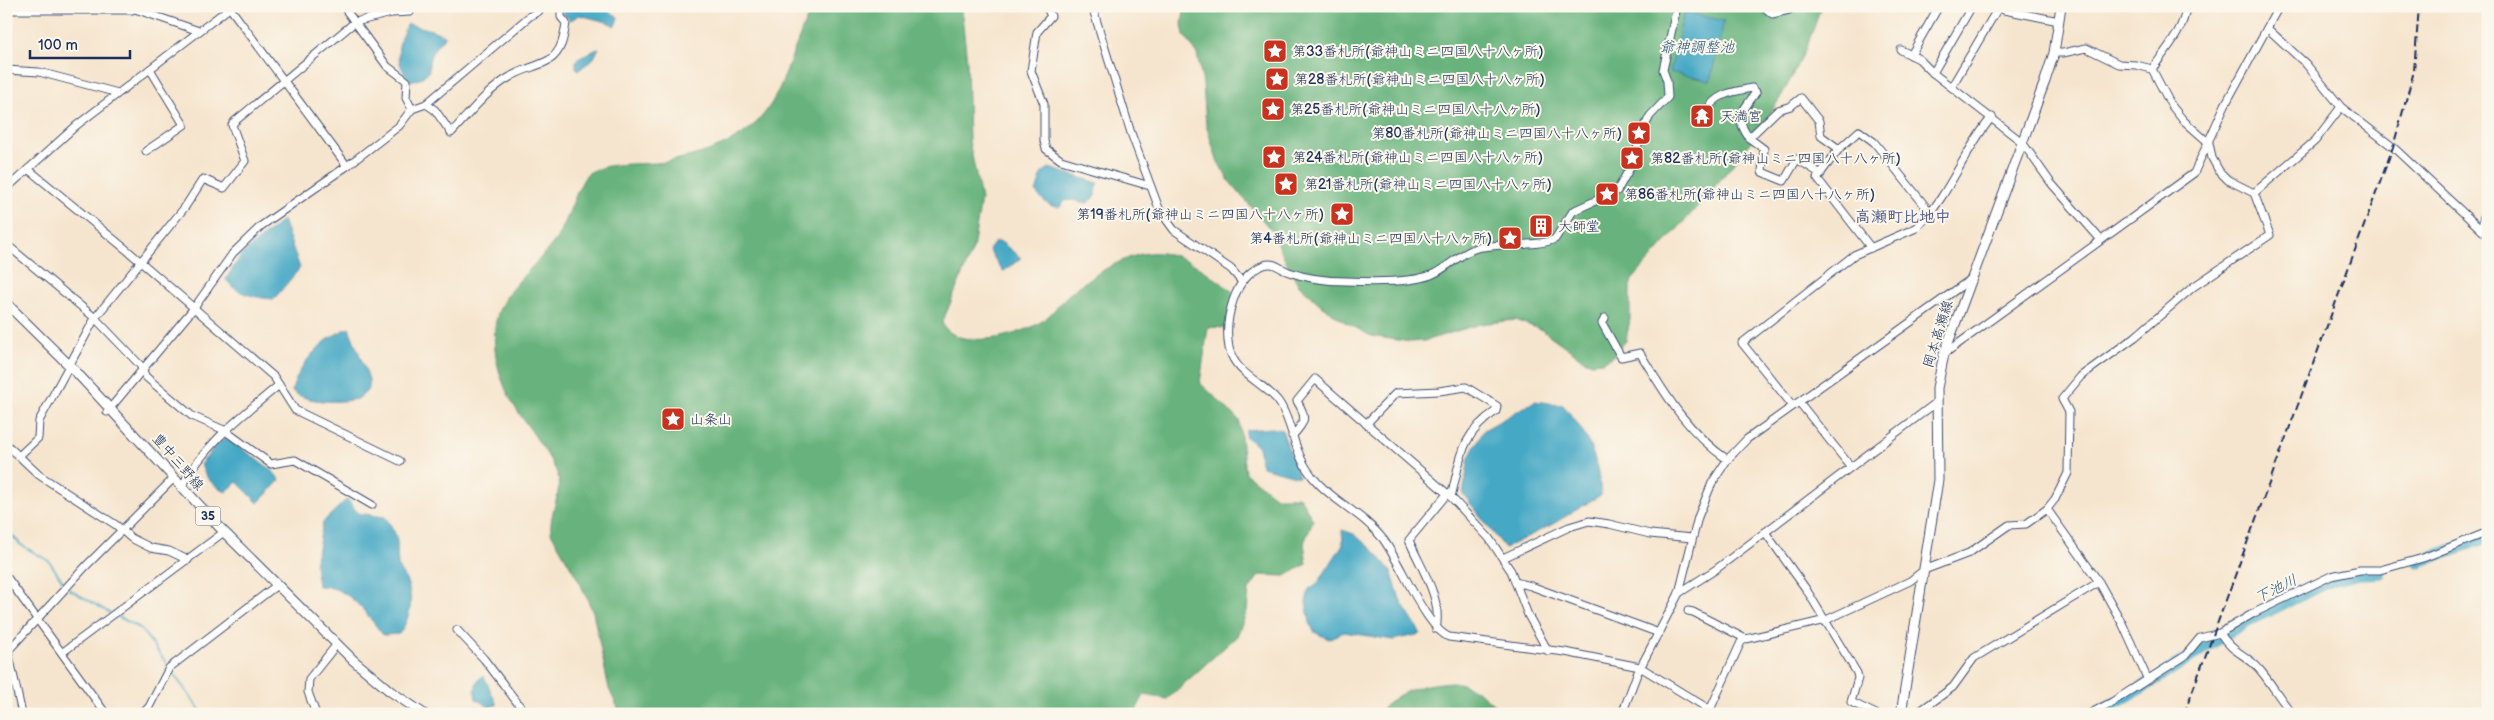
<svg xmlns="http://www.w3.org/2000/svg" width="2494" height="720" font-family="'Balsamiq Sans','Klee One',sans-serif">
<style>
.forest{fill:#67b37d;stroke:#41716e}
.water{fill:#45a8c5;stroke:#306c92}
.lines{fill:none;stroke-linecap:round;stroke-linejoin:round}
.stream{stroke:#45a8c5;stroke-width:2}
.river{stroke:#45a8c5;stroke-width:12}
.minor-casing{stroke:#3c4a6f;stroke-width:9}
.major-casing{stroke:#3c4a6f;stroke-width:11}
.minor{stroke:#fff;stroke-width:7}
.major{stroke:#fff;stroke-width:9}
.rail{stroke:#1b2f5e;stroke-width:2;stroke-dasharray:8 4;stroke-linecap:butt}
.labels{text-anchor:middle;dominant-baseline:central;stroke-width:4;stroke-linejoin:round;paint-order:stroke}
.shield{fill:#fbf7ec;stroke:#5e6b89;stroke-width:1}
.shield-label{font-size:12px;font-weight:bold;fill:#1b2f5e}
.poi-label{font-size:14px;fill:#1b2f5e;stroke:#fbf7ec;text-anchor:start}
.street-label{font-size:14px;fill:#1b2f5e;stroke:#fbf7ec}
.water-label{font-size:15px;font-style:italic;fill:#2a5982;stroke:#fbf7ec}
.quarter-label{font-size:16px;font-weight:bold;fill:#53598d;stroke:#fbf7ec}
</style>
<rect width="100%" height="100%" fill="#fbf7ec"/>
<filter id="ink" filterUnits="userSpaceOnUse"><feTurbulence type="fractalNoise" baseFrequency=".02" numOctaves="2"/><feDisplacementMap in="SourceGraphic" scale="10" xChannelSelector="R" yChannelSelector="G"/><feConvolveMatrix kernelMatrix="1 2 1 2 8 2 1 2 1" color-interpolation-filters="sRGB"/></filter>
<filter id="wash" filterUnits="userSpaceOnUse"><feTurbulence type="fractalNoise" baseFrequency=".0096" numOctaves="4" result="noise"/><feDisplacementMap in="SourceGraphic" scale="20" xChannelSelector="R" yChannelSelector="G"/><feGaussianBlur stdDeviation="1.12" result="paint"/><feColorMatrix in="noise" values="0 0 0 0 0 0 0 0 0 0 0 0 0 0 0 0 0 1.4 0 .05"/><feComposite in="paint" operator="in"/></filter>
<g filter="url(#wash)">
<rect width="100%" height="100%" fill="#f6e5ce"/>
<g class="forest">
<path d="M813,6H961L967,62L969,141L981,199L973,249L942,323C956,353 1024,336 1045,319C1052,314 1057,306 1063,300C1081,282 1123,255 1149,253C1182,250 1208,273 1233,292L1226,328L1208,327L1200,383L1239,420L1245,473L1276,497H1300L1313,520L1304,543L1307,564L1285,576L1259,575L1249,590L1247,611L1237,636L1167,699L1144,695L1134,714H621L609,689L593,612L580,583L551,533C549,514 560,497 559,480C557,463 522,420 512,402C496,373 486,330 504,300C519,277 543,259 558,236C570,216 574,193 587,174C610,160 638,166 665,162C702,155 744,143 767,110C780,92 787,69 795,48C801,34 805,20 813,6Z"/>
<path d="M1185,6H1821C1789,117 1705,196 1632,280L1630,286V319L1626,340L1612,357L1602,362L1592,363L1584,360L1542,330L1515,320L1480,324L1424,341L1410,342L1371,336L1345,322L1322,306L1298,284L1285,260L1271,230L1229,181L1217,160L1206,125L1203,84L1197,54L1184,35L1182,24Z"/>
<path d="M1454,682C1474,686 1488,698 1503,714H1379C1394,690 1428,683 1454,682Z"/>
</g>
<g class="water">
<polygon points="564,6 604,6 618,18 615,26 607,22 579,15 571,20 563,14"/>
<polygon points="1684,12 1724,21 1710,81 1670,72"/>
<path d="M408,24L432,30L446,36C434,48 428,54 429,71L420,79L410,81C395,63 395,44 408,24Z"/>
<polygon points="599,48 594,58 579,70 576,68 576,60"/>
<path d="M1049,168L1098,183L1095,197L1087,203L1073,200L1064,201L1060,207C1048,207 1042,200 1036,192L1042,173Z"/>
<path d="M283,220L300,268L274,299C257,298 235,294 226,279L242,254Z"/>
<polygon points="995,242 1001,242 1021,258 1003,272 989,250"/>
<path d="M349,328L369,379V389C365,393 361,397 357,399C339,403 306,403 292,391C298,364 324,337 349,328Z"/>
<path d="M1535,401L1563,405C1588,435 1598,456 1601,495L1553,524L1505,548L1463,494L1469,457L1484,430Z"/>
<polygon points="1272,428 1282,430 1299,477 1262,467 1258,447 1245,436 1246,430"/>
<path d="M226,438L271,469L280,480L258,503L237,482L226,492C213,485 205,479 201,464L217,444Z"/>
<path d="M347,499L358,513L385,517C401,539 396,540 398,565C399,571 404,576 407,582C414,601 410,619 399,634L383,635C365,612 349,586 318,586L315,564L323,522Z"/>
<polygon points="1342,530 1354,534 1376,553 1391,571 1401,602 1421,634 1393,640 1344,632 1329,639 1314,632 1310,623 1306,602 1309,589 1318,583 1343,544"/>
<path d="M484,676L497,705L489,707L476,699C474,690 475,679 484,676Z"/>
</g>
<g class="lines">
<g class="stream">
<polyline points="6,529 21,545 49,561 66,586"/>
<polyline points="69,589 110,613"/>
<polyline points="117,616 140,628 168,665"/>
<polyline points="170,669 203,714"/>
</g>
<g class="river">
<polyline points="2418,562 2488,537"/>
<polyline points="2105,709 2153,681 2245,622 2331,581 2357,574 2380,573"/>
</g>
</g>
</g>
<g filter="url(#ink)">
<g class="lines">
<g class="minor-casing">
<g id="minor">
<polyline points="343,6 387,66 407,81 406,98 412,109"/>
<polyline points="1046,6 1051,16 1037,32 1031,71 1044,104 1044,141 1046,149 1061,160 1150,186"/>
<polyline points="1092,6 1131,133 1160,211 1174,230 1231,269 1242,282"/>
<path d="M1677,6L1663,70L1667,81L1668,97L1650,116L1639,138L1636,157L1617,191L1573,211L1555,239C1535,248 1496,242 1474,249C1458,255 1446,269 1431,275C1410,283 1369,282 1346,281C1326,281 1308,279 1289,272C1280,269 1274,261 1264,265C1234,275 1224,320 1229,348C1235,374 1263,382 1278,401C1288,414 1292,436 1298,451C1314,496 1356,505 1383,539C1401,563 1425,627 1449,637L1565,652L1640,667L1717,714"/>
<polyline points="1763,6 1772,14 1789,10 1794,6"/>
<polyline points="1997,6 2004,10 2059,21"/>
<polyline points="230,8 347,166"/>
<polyline points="6,10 132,10 135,9 199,31"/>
<polyline points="2267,28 2306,64 2341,107 2393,147 2488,236"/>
<polyline points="1901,50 1919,59 1933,73 2022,142 2051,183 2101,240"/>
<polyline points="1911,55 1939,6"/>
<path d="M2152,69C2165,51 2185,29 2186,6"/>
<polyline points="6,70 39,72 118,93"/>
<polyline points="1933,73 1972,6"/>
<polyline points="1952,86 1998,8"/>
<path d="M426,104L435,110L451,133C469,114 487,90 510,77C522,69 537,67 549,60C562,52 564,36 566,23L561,17V6"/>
<path d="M1707,110C1717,93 1733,92 1752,88L1756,92C1743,112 1733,115 1749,138"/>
<polyline points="146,151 184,125 150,69"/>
<polyline points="28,169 128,251 274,377 295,410 400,461"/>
<polyline points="1821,174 1797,159 1784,181 1762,172 1764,149 1749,138 1778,110 1791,106 1801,98 1819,121 1821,136 1839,149"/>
<polyline points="6,189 77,125 232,6"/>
<polyline points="2254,193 2315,141 2341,107"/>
<polyline points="2482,230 2488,184"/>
<polyline points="6,244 95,318 140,365 146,377 192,416 224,430 271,464 295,460 372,505"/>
<polyline points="1871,248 1817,178 1839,149 1859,131 1874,142 1930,212"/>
<path d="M1605,318L1602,323L1621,357L1640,353C1665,394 1687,432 1728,460"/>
<polyline points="1944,354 2194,173 2225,105 2279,6"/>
<polyline points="1799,402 1851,467"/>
<path d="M1793,406L1742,343L1854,255L1916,228C1949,198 1963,151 1992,117"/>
<polyline points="107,412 194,308 233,253 261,226 347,166 399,126 412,109 426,104 530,16 539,11 538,6"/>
<path d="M1366,424L1396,393L1439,391L1466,387L1497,406L1496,411C1460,435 1461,458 1451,497"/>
<path d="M1292,436C1306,422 1307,417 1297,401L1315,379L1451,497L1489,538L1511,571L1528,615L1548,651"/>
<polyline points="6,444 39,475 116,525 131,538 151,548 169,551 188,560"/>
<polyline points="19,456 38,438 39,421 95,318 185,207 203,179 224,188 245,161 232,125 234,122 355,22 392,13 410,12 412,6"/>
<path d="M181,488C204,444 242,416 279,385"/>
<polyline points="2047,509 2099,582 2122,623 2148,680"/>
<polyline points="1765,532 1806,589 1857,673 1858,678 1851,702 1876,714"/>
<polyline points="1503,558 1569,527 1589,521 1609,524 1650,534 1692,538"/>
<polyline points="6,576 106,714"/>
<polyline points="1515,582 1531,586 1659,633"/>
<polyline points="1679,593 1715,570 1937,402"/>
<polyline points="1688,611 1693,612 1746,639"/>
<path d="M1436,629C1443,598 1420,567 1409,540L1447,494"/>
<polyline points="457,630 484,659 526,714"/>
<path d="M2220,633C2233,654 2247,654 2260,670C2272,684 2280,700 2293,714"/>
<polyline points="8,651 22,714"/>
<polyline points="63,652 224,532"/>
<polyline points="6,653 86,566 173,479"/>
<polyline points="1710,710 1741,642 1746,639 1826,620 1910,581 1924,570 1969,553 2009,525 2026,524 2047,509 2055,499 2068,473 2069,412 2062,399 2081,376 2135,337 2193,287 2270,235 2254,193 2228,180 2219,171 2212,158 2209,143 2183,120 2171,105 2152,69 2136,65 2119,64 2086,48 2063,53 2054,53"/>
<polyline points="142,714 149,707 169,668 277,585"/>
<polyline points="316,714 308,692 309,679 337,644"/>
<polyline points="1622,714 1637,674 1679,593 1698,517 1712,483 1727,460 1747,439 1971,279"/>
<polyline points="1916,714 1953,687 1974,658 2099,582"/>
<polyline points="2089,714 2112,702 2185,656 2200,638 2220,633 2254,613 2331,576 2360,570 2380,570 2423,558 2488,532"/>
</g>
</g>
<g class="major-casing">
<g id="major">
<polyline points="6,303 76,372 224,532 353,660 390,691 424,714"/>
<polyline points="1901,714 1938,480 1937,388 1944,354 2045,81 2054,53 2061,6"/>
</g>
</g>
<use href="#minor" class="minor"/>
<use href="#major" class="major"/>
<polyline class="rail" points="2184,714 2393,147 2414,71 2419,6"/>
</g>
</g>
<defs>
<g id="sight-square" transform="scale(1.25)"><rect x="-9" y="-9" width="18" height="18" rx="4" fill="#c8321e" stroke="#fbf7ec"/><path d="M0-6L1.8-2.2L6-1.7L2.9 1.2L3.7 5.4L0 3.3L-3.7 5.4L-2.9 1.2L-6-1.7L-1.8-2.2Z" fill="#fff"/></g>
<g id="temple-square" transform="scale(1.25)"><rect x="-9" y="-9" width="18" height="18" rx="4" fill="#c8321e" stroke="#fbf7ec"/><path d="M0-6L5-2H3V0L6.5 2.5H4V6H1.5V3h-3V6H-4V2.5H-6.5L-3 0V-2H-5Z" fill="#fff"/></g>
<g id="building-square" transform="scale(1.25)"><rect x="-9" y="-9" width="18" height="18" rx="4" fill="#c8321e" stroke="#fbf7ec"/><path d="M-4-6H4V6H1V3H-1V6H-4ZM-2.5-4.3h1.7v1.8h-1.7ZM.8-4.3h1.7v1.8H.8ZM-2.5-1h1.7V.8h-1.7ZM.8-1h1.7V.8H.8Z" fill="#fff"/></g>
</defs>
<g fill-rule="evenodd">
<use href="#sight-square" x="1275" y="51"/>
<use href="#sight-square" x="1277" y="79"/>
<use href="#sight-square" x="1273" y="109"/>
<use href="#temple-square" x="1702" y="116"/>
<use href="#sight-square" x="1639" y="133"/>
<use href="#sight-square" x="1274" y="157"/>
<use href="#sight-square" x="1632" y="158"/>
<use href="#sight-square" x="1286" y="184"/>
<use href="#sight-square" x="1607" y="194"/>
<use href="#sight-square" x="1342" y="214"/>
<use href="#building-square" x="1541" y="226"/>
<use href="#sight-square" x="1510" y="238"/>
<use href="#sight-square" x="673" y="419"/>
</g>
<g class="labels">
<rect class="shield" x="195.5" y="506.5" width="25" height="19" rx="4"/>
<g class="shield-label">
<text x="208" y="516">35</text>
</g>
<g class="poi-label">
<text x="1292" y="51">第33番札所(爺神山ミニ四国八十八ヶ所)</text>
<text x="1294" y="79">第28番札所(爺神山ミニ四国八十八ヶ所)</text>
<text x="1290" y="109">第25番札所(爺神山ミニ四国八十八ヶ所)</text>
<text x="1720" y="116">天満宮</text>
<text x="1622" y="133" text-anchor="end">第80番札所(爺神山ミニ四国八十八ヶ所)</text>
<text x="1292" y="157">第24番札所(爺神山ミニ四国八十八ヶ所)</text>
<text x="1650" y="158">第82番札所(爺神山ミニ四国八十八ヶ所)</text>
<text x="1304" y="184">第21番札所(爺神山ミニ四国八十八ヶ所)</text>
<text x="1624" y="194">第86番札所(爺神山ミニ四国八十八ヶ所)</text>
<text x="1324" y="214" text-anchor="end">第19番札所(爺神山ミニ四国八十八ヶ所)</text>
<text x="1558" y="226">大師堂</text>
<text x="1492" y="238" text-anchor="end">第4番札所(爺神山ミニ四国八十八ヶ所)</text>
<text x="690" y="419">山条山</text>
</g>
<g class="street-label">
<text transform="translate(1938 334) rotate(-73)">岡本高瀬線</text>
<text transform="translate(178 462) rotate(49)">豊中三野線</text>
</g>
<g class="water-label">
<text x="1697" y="47">爺神調整池</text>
<text transform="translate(2276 589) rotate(-26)">下池川</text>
</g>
<g class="quarter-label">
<text x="1903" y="217">高瀬町比地中</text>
</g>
</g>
<rect width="2494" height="720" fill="none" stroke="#fbf7ec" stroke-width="25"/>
<path d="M30 50v8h100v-8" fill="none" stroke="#1b2f5e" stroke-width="2.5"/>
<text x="38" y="50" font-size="15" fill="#1b2f5e" stroke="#fbf7ec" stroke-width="4" paint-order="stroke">100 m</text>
</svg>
